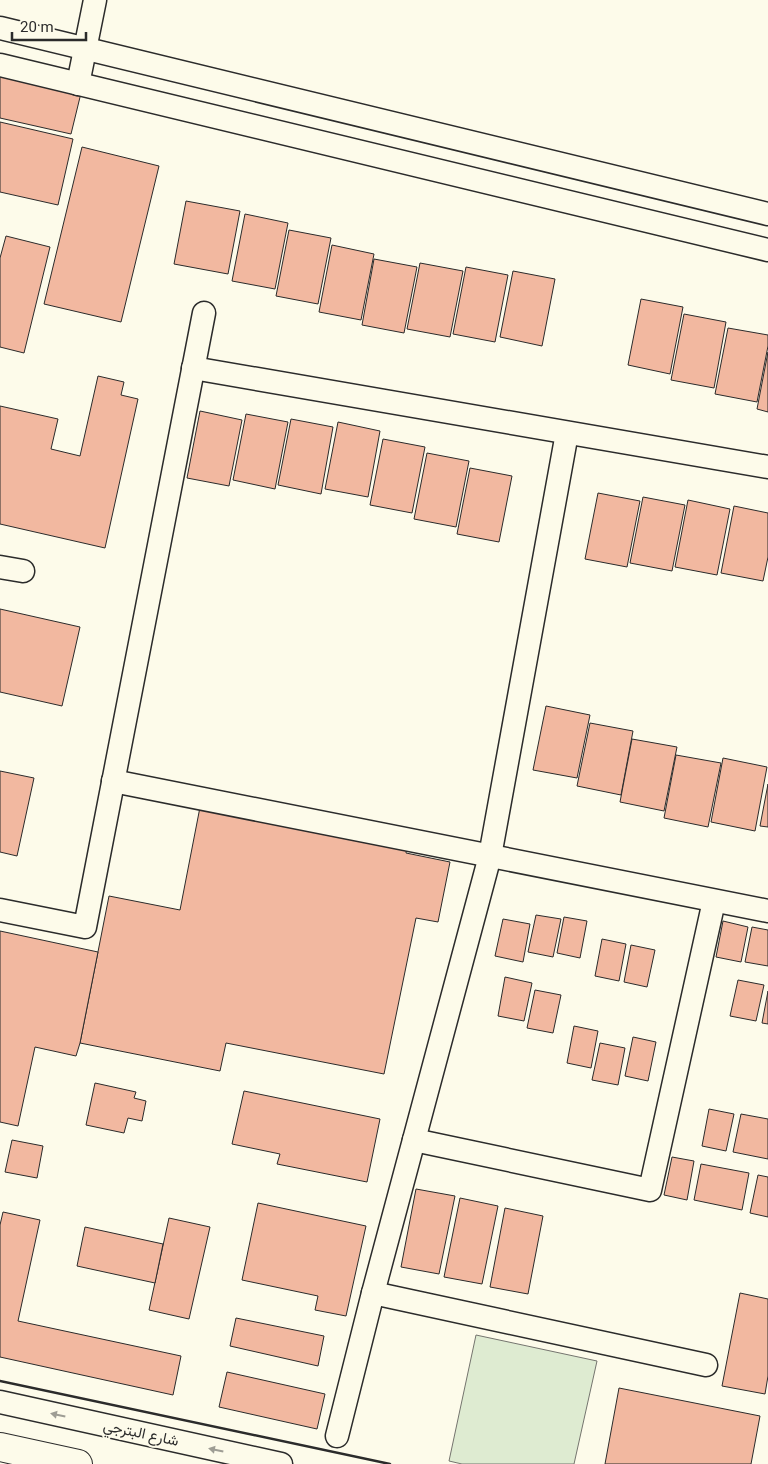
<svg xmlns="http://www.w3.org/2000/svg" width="768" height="1464" font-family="Roboto,Vazirmatn,sans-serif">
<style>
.green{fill:#deebd1;stroke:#74746e}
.building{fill:#f2b8a0;stroke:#2b2b2b}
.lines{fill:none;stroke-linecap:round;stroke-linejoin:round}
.street-casing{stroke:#2b2b2b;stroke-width:25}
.secondary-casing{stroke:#2b2b2b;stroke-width:30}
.street{stroke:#fdfbea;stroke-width:22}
.secondary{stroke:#fdfbea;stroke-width:28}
.wall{stroke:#2b2b2b;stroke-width:2.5}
.oneway{fill:#9e9d94}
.labels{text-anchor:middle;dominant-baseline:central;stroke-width:4;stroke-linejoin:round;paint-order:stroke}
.street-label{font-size:15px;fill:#2b2b2b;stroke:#fdfbea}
</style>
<rect width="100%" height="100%" fill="#fdfbea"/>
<polygon class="green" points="476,1335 597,1361 574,1464 462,1464 449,1461"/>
<g class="building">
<polygon points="0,74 81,93 71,134 0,118"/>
<polygon points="0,122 73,139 58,205 0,192"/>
<polygon points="82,147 159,166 121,322 44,304"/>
<polygon points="186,201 240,211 228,274 174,264"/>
<polygon points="245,214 288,223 275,289 232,281"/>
<polygon points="289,230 331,238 318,304 276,296"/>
<polygon points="6,236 50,247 24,353 0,347 0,258"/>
<polygon points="332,245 374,254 361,320 319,312"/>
<polygon points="374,259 417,267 404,333 362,325"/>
<polygon points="420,263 463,271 450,337 407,329"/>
<polygon points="466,267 508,275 495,342 453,334"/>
<polygon points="513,271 555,279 542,346 500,337"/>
<polygon points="641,299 683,307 670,374 628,365"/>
<polygon points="684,314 726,322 714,388 671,380"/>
<polygon points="728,328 768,335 768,346 757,402 715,394"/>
<polygon points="768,352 768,412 757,409"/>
<polygon points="98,376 124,382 121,395 138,399 105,548 0,524 0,406 58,419 51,449 80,456"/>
<polygon points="200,411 242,420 229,486 187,478"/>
<polygon points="246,414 288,422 275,489 233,480"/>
<polygon points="291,419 333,427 321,494 278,485"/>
<polygon points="338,422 380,431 368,497 325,489"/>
<polygon points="383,439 425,447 412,513 370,505"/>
<polygon points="427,453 469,461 456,527 414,519"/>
<polygon points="470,468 512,476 499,542 457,534"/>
<polygon points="598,493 640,501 627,567 585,559"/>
<polygon points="643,497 685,505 672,571 630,563"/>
<polygon points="688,500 730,509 717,575 675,567"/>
<polygon points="734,506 768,513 768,557 763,581 721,573"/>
<polygon points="0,609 80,627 62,706 0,692"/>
<polygon points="546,706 590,715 577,778 533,770"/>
<polygon points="590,723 633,731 621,795 577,786"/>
<polygon points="632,739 677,747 664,811 620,802"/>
<polygon points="676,755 721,763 708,827 664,818"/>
<polygon points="723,758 767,767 755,831 711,822"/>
<polygon points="0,771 34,778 17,856 0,852"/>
<polygon points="768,784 768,827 760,826"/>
<polygon points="201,802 407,844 406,853 450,862 438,922 416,918 384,1074 226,1043 220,1071 80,1043 109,896 180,910"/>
<polygon points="536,915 561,919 553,957 528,952"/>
<polygon points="564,917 587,921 580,958 557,953"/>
<polygon points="503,919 530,924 523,962 495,956"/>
<polygon points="723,921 748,927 741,962 716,957"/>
<polygon points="752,927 768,930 768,966 745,962"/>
<polygon points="0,931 98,952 80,1043 76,1056 35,1047 18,1126 0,1122"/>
<polygon points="602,939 626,944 619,981 595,976"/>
<polygon points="631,945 655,950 647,987 624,982"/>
<polygon points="505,977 532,983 524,1021 498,1016"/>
<polygon points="738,980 764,985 756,1021 730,1016"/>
<polygon points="535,990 561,995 553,1033 527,1028"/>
<polygon points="768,991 768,1024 762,1023"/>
<polygon points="574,1026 598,1031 591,1068 567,1063"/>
<polygon points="633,1037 656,1042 648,1081 625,1076"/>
<polygon points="600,1043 625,1048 618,1085 592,1080"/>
<polygon points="95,1083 136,1092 134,1098 146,1101 142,1121 128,1118 124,1133 86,1125"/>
<polygon points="244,1091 380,1119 367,1182 277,1164 280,1154 232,1144"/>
<polygon points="709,1109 734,1114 726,1151 702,1146"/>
<polygon points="741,1114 768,1119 768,1159 733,1152"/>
<polygon points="12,1140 43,1146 37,1178 5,1172"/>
<polygon points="672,1157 694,1161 687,1200 664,1195"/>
<polygon points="701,1164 749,1173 742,1210 694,1200"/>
<polygon points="758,1175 768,1177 768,1217 750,1213"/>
<polygon points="416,1189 455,1196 439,1274 401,1267"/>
<polygon points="460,1198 498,1206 482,1284 444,1277"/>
<polygon points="258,1203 366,1226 346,1316 315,1310 318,1296 242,1280"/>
<polygon points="505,1208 543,1216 528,1294 490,1287"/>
<polygon points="3,1212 40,1220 18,1321 181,1356 173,1395 0,1357 0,1225"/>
<polygon points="169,1218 210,1227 189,1319 149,1310"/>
<polygon points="85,1227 163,1244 155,1283 77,1266"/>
<polygon points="740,1293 768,1299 768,1376 765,1394 722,1386"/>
<polygon points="236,1318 324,1336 318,1366 230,1346"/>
<polygon points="227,1372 325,1394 317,1429 219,1407"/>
<polygon points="619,1388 760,1416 751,1464 605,1464"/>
</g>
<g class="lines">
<g class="street-casing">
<g id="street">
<polyline points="0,28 768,214"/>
<polyline points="0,65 768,250"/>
<polyline points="78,84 95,0"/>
<polyline points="193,368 768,467"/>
<polyline points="0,567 23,571"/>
<polyline points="113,781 768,911"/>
<polyline points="0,910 85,927 204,313"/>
<polyline points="414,1140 650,1190 714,901"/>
<polyline points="373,1293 706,1365"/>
<polyline points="0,1402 281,1464"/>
<polyline points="337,1436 373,1293 490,856 567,433"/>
</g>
</g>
<g class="secondary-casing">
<polyline id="secondary" points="0,1447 78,1464"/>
</g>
<use href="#street" class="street"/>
<use href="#secondary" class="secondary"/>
<polyline class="wall" points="0,1381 390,1464"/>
</g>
<defs><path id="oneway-solid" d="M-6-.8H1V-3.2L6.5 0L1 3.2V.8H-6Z" transform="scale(1.25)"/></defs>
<g class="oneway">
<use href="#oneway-solid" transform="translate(58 1415) rotate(-168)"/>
<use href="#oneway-solid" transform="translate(216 1450) rotate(-168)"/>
</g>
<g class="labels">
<g class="street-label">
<text transform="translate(141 1433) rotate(12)">شارع البترجي</text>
</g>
</g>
<path d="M12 32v8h74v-8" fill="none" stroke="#2b2b2b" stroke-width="2.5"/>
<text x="20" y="32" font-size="15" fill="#2b2b2b" stroke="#fdfbea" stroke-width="4" paint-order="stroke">20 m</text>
</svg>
